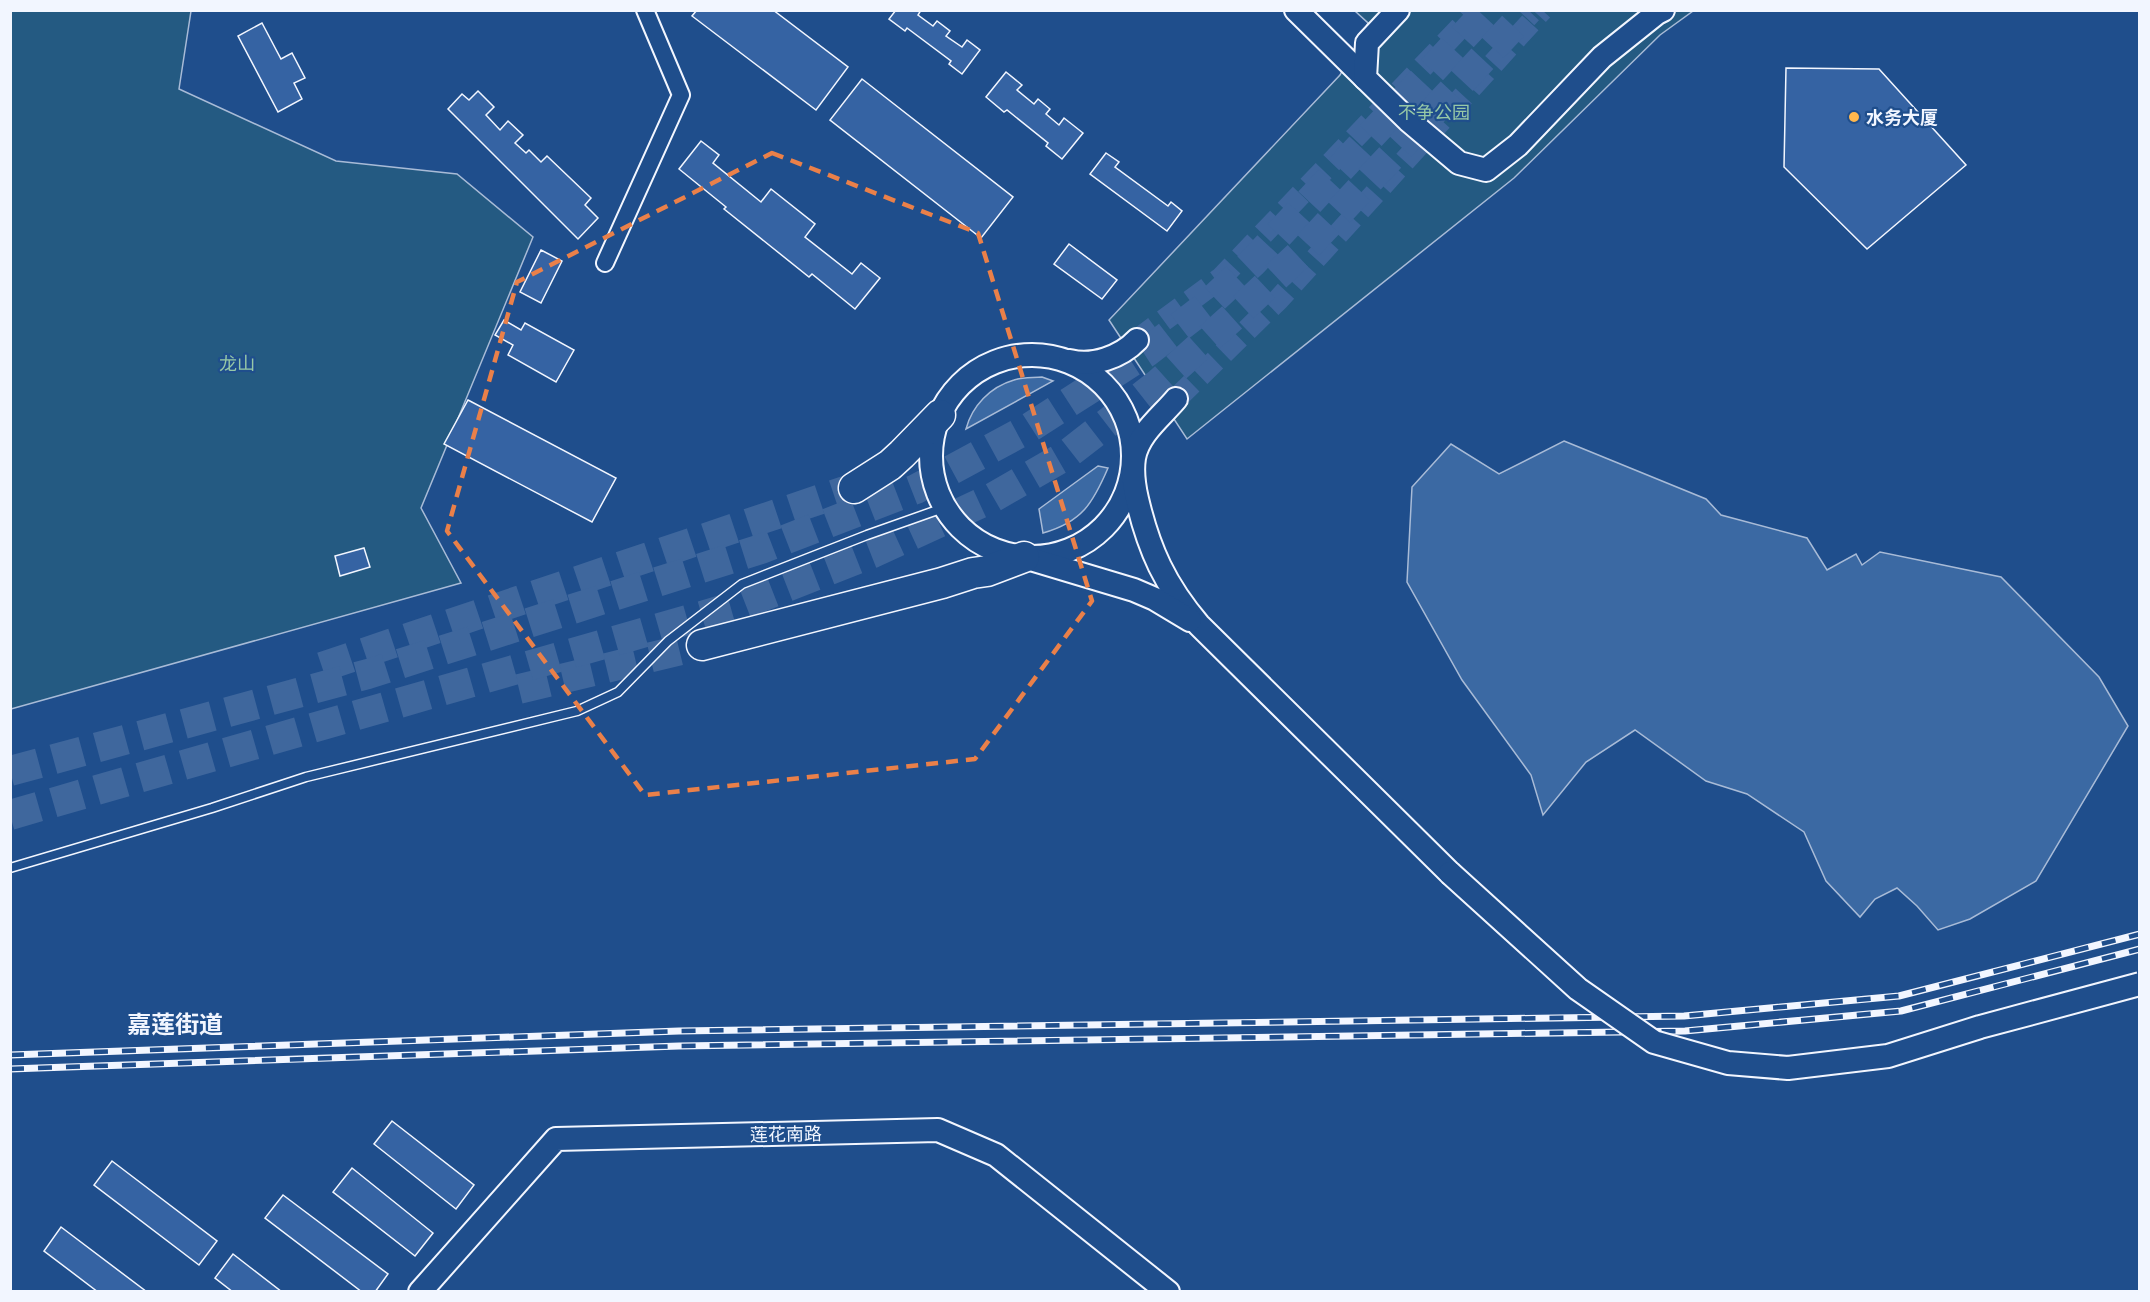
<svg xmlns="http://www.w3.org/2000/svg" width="2150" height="1302" font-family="Roboto,'Noto Sans SC',sans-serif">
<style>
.green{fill:#245a82;stroke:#a8bbd7;stroke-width:1.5}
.water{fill:#3b69a3;stroke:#a8bbd7;stroke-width:1.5}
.building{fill:#3563a3;stroke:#f2f6ff;stroke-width:1.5}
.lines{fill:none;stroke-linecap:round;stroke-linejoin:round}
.secondary-tunnel{stroke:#3f679d;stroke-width:22;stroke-dasharray:22 11;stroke-linecap:butt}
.highway-tunnel{stroke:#3f679d;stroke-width:30;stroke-dasharray:30 15;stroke-linecap:butt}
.lane-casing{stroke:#f2f6ff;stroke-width:11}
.street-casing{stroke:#f2f6ff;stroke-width:20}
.secondary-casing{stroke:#f2f6ff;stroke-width:26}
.highway-casing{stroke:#f2f6ff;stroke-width:33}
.lane{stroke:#1f4e8c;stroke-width:8}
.street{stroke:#1f4e8c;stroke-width:16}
.secondary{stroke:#1f4e8c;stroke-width:22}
.highway{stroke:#1f4e8c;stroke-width:30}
.rail-casing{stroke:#f2f6ff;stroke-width:7}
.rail{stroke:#1f4e8c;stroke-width:4.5;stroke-dasharray:14;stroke-linecap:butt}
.secondary-bridge-casing{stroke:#f2f6ff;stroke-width:26;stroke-linecap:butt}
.secondary-bridge{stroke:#1f4e8c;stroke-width:22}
.marked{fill:none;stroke:#ea8049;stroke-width:4.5;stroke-dasharray:12 8;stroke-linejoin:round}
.poi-dot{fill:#ffb74d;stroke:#1f4e8c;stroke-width:2}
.labels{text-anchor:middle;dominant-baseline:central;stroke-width:4.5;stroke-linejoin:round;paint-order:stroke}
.park-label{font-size:18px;fill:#97c8a6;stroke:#1f4e8c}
.poi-label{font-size:18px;font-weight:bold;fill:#f2f6ff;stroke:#1f4e8c;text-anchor:start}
.street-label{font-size:18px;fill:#f2f6ff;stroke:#1f4e8c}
.district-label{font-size:24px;font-weight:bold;fill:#f2f6ff;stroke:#1f4e8c}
</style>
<rect width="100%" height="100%" fill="#1f4e8c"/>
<g class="green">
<polygon points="11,11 191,11 179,89 336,161 457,174 533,237 421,508 461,583 11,709"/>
<polygon points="1355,11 1693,11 1660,35 1514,178 1187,439 1109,320 1340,75 1368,23"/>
</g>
<g class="water">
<path d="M1042,377L1053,381L966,429C972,406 990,387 1014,380C1022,377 1033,378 1042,377Z"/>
<polygon points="1564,441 1706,499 1721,515 1807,538 1827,570 1856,554 1862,565 1880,552 2001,577 2099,677 2128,726 2036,881 1970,919 1938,930 1917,906 1897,888 1875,899 1860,917 1826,881 1804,832 1747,794 1706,781 1635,730 1586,762 1543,815 1531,775 1462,680 1407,582 1412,487 1451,444 1499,474"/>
<path d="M1098,466L1108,468C1093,503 1082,522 1043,533L1039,509Z"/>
</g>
<g class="building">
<polygon points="697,10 773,10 848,67 816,110 692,16"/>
<polygon points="896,10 921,10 918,15 933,26 937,21 950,31 946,36 962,47 967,40 980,50 962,74 949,64 951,61 907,28 905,31 889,19"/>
<polygon points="262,23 281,59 292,53 305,78 294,83 302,99 278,112 238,36"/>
<polygon points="1786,68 1879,69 1966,165 1867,249 1784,167"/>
<polygon points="1006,72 1022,85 1017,90 1034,104 1038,99 1050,109 1046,114 1059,125 1064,118 1083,133 1062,159 1046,146 1048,143 1007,110 1004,112 986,97"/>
<polygon points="862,79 1013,197 981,238 830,120"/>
<polygon points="478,91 494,107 486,115 500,130 508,121 523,135 515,143 526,153 529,150 541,162 547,156 591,198 585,205 598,218 578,239 448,109 462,94 469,100"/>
<polygon points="701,141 719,155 713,163 761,202 771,189 815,224 805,237 852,274 861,263 880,278 855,309 812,274 809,277 724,209 726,207 679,169"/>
<polygon points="1106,153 1119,162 1115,167 1168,206 1171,202 1182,211 1167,231 1090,174"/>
<polygon points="1069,244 1117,280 1102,299 1054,264"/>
<polygon points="541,250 562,261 541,303 520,292"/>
<polygon points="504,320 521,330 525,323 574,350 556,382 508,355 513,345 495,335"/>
<polygon points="468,400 616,478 592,522 444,444"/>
<polygon points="364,548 370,567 340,576 335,556"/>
<polygon points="392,1121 474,1185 456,1209 374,1144"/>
<polygon points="112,1161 217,1241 199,1265 94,1185"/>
<polygon points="352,1168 433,1233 415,1256 333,1192"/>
<polygon points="283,1195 388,1274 375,1292 362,1292 265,1218"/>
<polygon points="61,1227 147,1292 98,1292 44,1251"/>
<polygon points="233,1254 282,1292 233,1292 215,1278"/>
</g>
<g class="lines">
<g class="secondary-tunnel">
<polyline points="1137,340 1221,278 1477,10"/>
<polyline points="1176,399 1278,300 1542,10"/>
</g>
<g class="highway-tunnel">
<polyline points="322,667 854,488"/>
<polyline points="519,689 702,645"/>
<polyline points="10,771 368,674 761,549 916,489 1029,428 1147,352 1205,307 1253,262 1488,10"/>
<polyline points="10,815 743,604 873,553 992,498 1065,456 1160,382 1237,313 1300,254 1528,10"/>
</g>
<g class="lane-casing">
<polyline id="lane" points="10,868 212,808 306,777 577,711 618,692 668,641 742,584 867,535 946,507"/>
</g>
<g class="street-casing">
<polyline id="street" points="605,263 681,95 645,10"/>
</g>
<g class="secondary-casing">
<g id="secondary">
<polyline points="1296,10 1365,78"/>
<polyline points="1398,10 1367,43 1365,78 1408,120 1459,163 1486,170 1518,145 1602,57 1657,13 1663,10"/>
<circle cx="1032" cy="456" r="101"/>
<path d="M1070,361C1092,367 1121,357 1137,340"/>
<path d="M1176,399C1161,417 1138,434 1134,458C1132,471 1134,486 1137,499C1149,550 1165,585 1199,625L1450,873"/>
<polyline points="1034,560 1134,590 1155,599 1190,620"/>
<polyline points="420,1292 556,1139 938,1130 996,1155 1168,1292"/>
</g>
</g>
<g class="highway-casing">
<g id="highway">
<polyline points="854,488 890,465 902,454 940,415"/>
<polyline points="702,645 942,583 973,573 987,571 1024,557"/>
</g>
</g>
<use href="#lane" class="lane"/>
<use href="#street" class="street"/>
<use href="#secondary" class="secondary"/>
<use href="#highway" class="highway"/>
<g class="rail-casing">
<g id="rail">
<polyline points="10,1055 679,1031 1684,1016 1899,996 2140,934"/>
<polyline points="10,1069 679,1046 1685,1031 1901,1011 2140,949"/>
</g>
</g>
<use href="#rail" class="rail"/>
<g class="secondary-bridge-casing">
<polyline id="secondary-bridge" points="1450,873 1578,989 1654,1042 1728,1063 1788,1068 1888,1056 1980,1027 2140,984"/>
</g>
<use href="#secondary-bridge" class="secondary-bridge"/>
</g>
<path class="marked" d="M772,153L978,233L1092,601L975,759L645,795L447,531L517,282Z"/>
<circle class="poi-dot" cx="1854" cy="117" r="6"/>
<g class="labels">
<g class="park-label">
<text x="1434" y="112">不争公园</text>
<text x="237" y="363">龙山</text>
</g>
<g class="poi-label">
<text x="1866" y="117">水务大厦</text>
</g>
<g class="street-label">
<text transform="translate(786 1134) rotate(-1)">莲花南路</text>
</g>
<g class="district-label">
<text x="175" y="1025">嘉莲街道</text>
</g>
</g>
<rect width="2150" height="1302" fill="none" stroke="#f2f6ff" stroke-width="24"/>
</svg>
